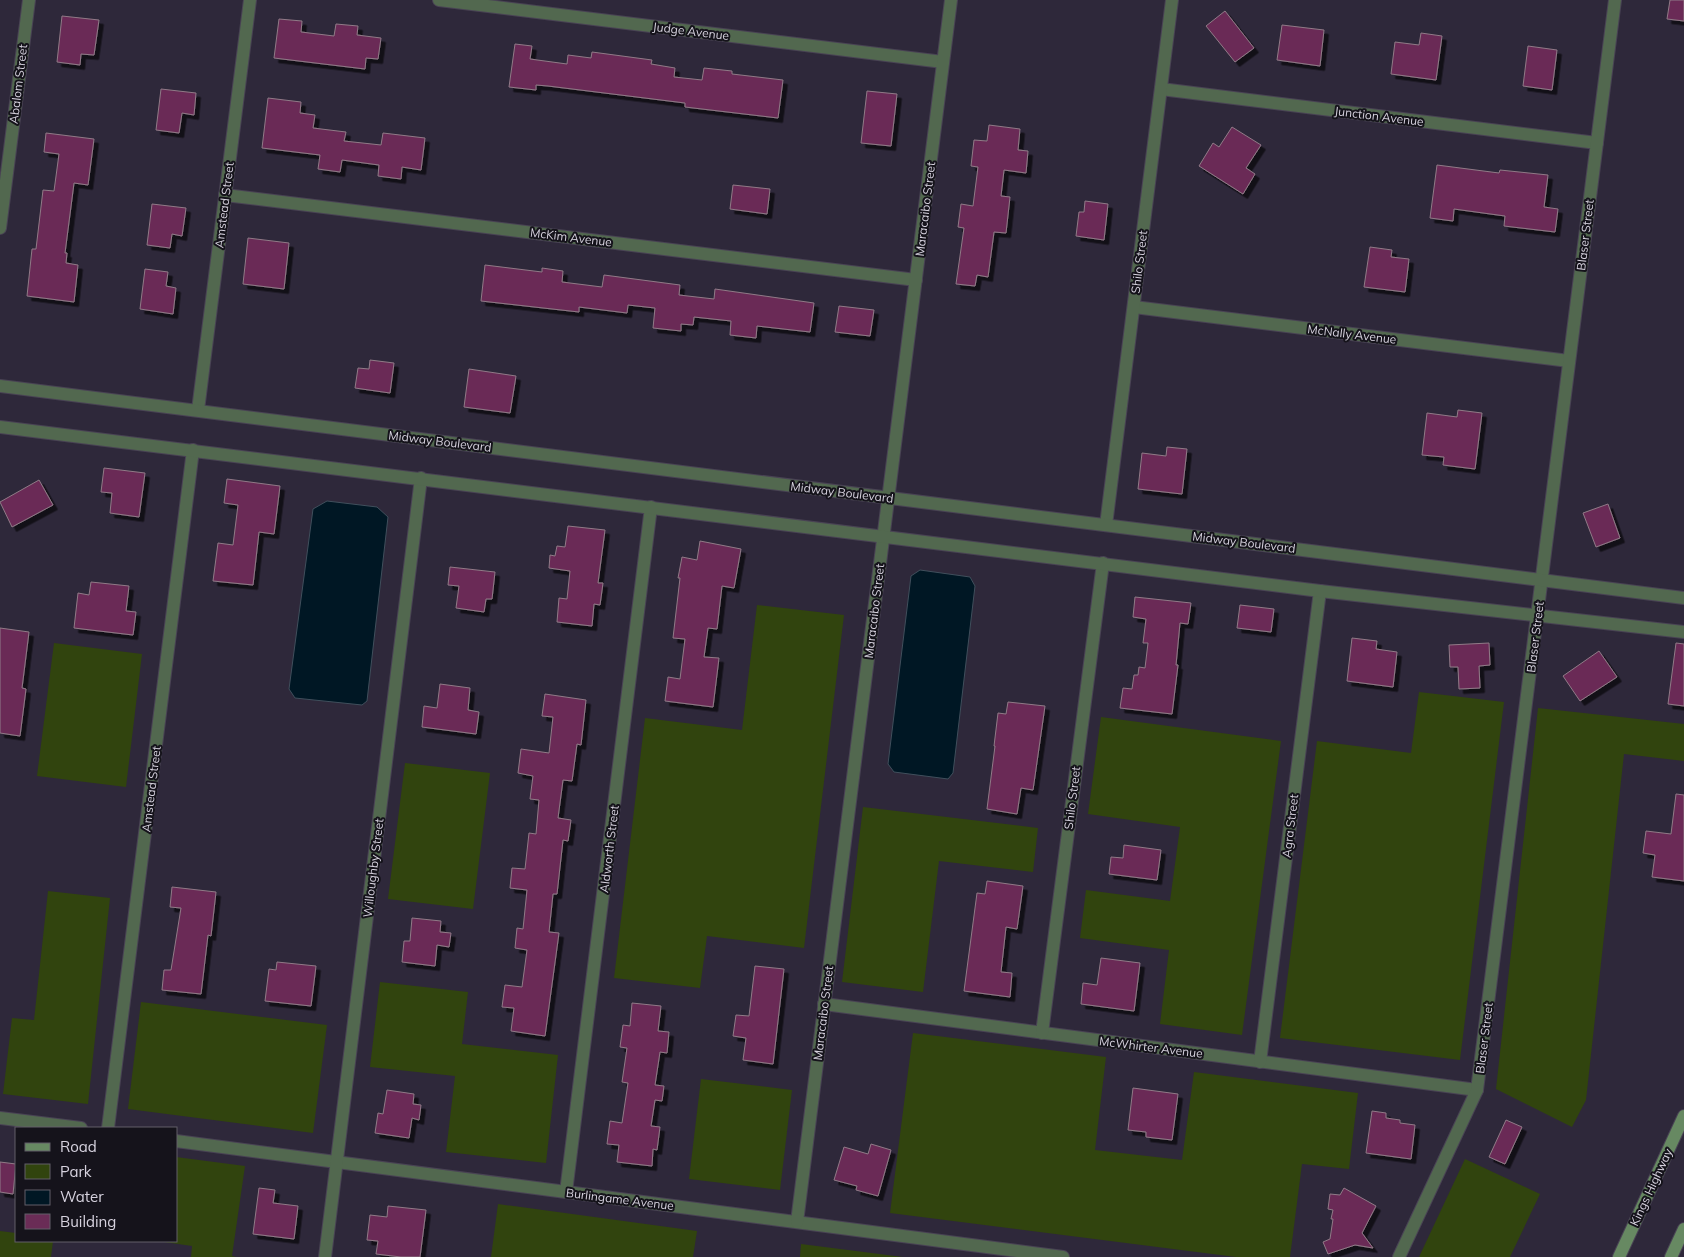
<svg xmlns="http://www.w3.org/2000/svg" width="1684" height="1257" font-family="Mulish,sans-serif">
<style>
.green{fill:#31440e}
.water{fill:#001724;stroke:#404f5c}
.building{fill:#6a2c56;stroke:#907a87;filter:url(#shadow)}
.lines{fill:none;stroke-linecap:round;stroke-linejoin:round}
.minor-casing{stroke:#494354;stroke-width:14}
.tertiary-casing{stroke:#494354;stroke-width:14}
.secondary-casing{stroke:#494354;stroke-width:14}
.minor{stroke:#52684f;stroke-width:12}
.tertiary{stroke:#52684f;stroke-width:12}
.secondary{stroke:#678962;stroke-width:12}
.labels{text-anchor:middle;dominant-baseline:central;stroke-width:4;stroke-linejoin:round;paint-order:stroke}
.street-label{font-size:12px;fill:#d6d2de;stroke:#15131b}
</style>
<defs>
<filter id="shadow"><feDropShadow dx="4.5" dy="4.5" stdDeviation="0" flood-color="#0009"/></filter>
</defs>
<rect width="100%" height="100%" fill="#2e283a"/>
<g class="green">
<polygon points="757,605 844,615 804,948 707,936 700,988 614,978 645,718 742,730"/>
<polygon points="54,643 142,654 126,787 37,776"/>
<polygon points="1419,692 1504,702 1460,1060 1280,1038 1317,741 1411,753"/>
<polygon points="1538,708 1684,724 1684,761 1624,754 1586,1100 1572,1127 1496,1089"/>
<polygon points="1101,717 1281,741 1242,1035 1160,1024 1169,950 1080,938 1086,890 1170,901 1180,827 1088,814"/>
<polygon points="405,763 490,773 473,909 388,899"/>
<polygon points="863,807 1038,828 1033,872 939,861 923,992 842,982"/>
<polygon points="48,891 110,898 88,1104 3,1094 12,1018 34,1020"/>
<polygon points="380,982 468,992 462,1044 558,1055 546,1163 446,1152 455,1076 370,1067"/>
<polygon points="141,1002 327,1025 313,1133 128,1109"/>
<polygon points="913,1033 1106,1057 1095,1150 1182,1160 1194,1072 1358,1093 1349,1169 1302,1164 1290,1257 1236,1257 890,1213"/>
<polygon points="701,1079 792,1090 780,1190 689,1179"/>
<polygon points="176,1157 245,1166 232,1256 236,1257 191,1257 192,1246 157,1241 176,1241"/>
<polygon points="1465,1159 1540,1194 1510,1257 1419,1257"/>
<polygon points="498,1204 697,1231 693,1257 491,1257"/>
<polygon points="0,1231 16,1233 16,1241 53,1241 51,1257 0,1257"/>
<polygon points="801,1244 903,1257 800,1257"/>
</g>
<g class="water">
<polygon points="327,501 377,507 388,517 367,701 362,705 295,698 289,689 313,509"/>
<polygon points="920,570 970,577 975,586 953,773 948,779 894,772 888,764 911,576"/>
</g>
<g class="building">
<polygon points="1670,0 1684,0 1684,21 1667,19"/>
<polygon points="1225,11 1254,48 1235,62 1206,26"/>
<polygon points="62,16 99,20 94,55 81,54 80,65 57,62"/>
<polygon points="279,19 302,21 301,32 334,36 336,24 358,26 357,35 381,38 378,59 366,58 365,69 274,58"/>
<polygon points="1282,25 1324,30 1320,66 1277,60"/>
<polygon points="1421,33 1442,36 1436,80 1391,74 1395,42 1419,45"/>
<polygon points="515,44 532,46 530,59 567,64 568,55 591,58 592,52 652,60 651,64 675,68 674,77 702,80 704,68 732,71 732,74 783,80 778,118 685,107 685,103 548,86 536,85 536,90 509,87"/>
<polygon points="1528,46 1557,50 1552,90 1523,86"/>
<polygon points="161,89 196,93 194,115 182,113 179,133 156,130"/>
<polygon points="867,91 897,94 891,146 861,143"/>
<polygon points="268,98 301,102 300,113 315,115 313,128 346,132 344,141 381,145 383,133 425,138 421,170 402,167 401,179 378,176 379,165 342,160 340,172 318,169 320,155 262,148"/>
<polygon points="989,125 1020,129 1018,150 1028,151 1026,173 1004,170 1001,196 1010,197 1006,233 994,232 988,277 977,275 975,286 956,284 964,228 958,227 961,204 973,206 978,167 971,166 974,140 987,141"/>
<polygon points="1232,127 1261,145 1246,168 1255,174 1243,194 1199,166 1213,143 1219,147"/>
<polygon points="46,133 94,139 88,185 74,183 65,253 67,253 66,263 78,265 74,302 27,296 32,249 36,249 43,190 54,191 59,154 44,152"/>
<polygon points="1437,165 1499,173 1500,170 1548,175 1544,207 1558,209 1555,232 1504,226 1505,216 1454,209 1453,221 1430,218"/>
<polygon points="733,185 770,189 767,214 730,209"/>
<polygon points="1085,201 1108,204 1104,240 1076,236 1079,212 1084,212"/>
<polygon points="152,204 186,208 182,236 172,234 170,248 147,245"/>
<polygon points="248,238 289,243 284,289 243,284"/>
<polygon points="1370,247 1392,250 1391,257 1409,259 1405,292 1364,287"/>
<polygon points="485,265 542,272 542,268 563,271 562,282 602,287 604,275 680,285 679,295 714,299 715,289 814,303 810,332 757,326 756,338 730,335 731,321 694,317 693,325 681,324 681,331 653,328 655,308 628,305 627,313 579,307 579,312 481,301"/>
<polygon points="145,269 168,272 166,286 176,288 173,314 140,309"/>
<polygon points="839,306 874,310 870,336 835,332"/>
<polygon points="370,360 394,363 390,393 355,388 358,368 369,369"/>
<polygon points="469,369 516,376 510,413 464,407"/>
<polygon points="1458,410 1482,413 1475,469 1443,465 1444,457 1422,455 1427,413 1457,417"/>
<polygon points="1167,447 1187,449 1182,494 1138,489 1142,453 1166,456"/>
<polygon points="104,468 145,473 139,517 110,513 112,493 101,492"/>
<polygon points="227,479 280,486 274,534 259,532 253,585 213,581 218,543 233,545 238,505 224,503"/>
<polygon points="39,480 53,505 12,527 0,502"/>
<polygon points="1608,504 1620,538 1596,547 1583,513"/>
<polygon points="568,526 605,530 598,583 603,583 600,605 594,604 592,626 557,622 559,598 567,599 570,571 549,568 550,555 555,556 557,546 565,547"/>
<polygon points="700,541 741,549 734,588 722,586 717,629 708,628 704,657 719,658 713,707 665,701 668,677 680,679 685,639 673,638 680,578 678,578 682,557 697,560"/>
<polygon points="450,567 495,572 492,599 486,599 484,612 456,608 459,586 448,585"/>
<polygon points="91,582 129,586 126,611 136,612 133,635 74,628 78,593 89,595"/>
<polygon points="1135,597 1191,603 1188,624 1180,623 1176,665 1178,665 1172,714 1120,708 1123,688 1132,689 1134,675 1138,675 1139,667 1145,668 1148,643 1143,643 1146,619 1133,617"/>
<polygon points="1240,605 1274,609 1271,632 1237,628"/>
<polygon points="0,628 29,632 22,688 26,689 20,736 0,733"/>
<polygon points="1352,638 1377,641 1376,649 1397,652 1393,687 1347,681"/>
<polygon points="1489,643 1490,665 1479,666 1480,688 1459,689 1458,667 1450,667 1449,645"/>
<polygon points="1676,643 1684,644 1684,706 1668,704"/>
<polygon points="1599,651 1617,677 1580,701 1563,676"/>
<polygon points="440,684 470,688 468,710 479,712 476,734 422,727 424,706 437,708"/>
<polygon points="545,694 586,700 581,745 577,744 572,781 563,780 558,818 571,820 568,841 563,840 557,894 553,894 549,932 559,933 545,1036 511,1031 514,1008 502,1007 505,985 522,987 527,950 515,948 517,928 523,929 527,890 510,888 512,868 525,869 529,833 536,834 539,800 530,799 533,776 518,773 521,749 549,753 553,717 542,716"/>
<polygon points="1008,702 1045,706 1033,790 1021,788 1017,814 987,809 995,746 994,746 998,713 1006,714"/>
<polygon points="1676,794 1684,795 1684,881 1652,877 1655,855 1643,853 1646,831 1671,834"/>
<polygon points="1124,845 1161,850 1157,880 1109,874 1111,857 1123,858"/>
<polygon points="987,881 1023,886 1017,929 1006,927 1001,972 1012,973 1010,997 964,991 977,893 985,894"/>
<polygon points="172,887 216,892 211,936 208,935 201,994 162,990 164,970 171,970 181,908 170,907"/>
<polygon points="412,918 441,921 440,932 451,933 449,947 437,945 435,966 402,962 404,941 410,941"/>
<polygon points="1101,958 1140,963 1134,1011 1081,1004 1083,983 1097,985"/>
<polygon points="277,962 316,966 311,1006 265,1001 269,969 276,970"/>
<polygon points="755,966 784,969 773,1064 743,1060 746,1038 733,1036 736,1015 749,1016"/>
<polygon points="632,1003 661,1006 658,1031 669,1032 667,1053 660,1052 655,1085 664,1086 662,1101 655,1100 651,1126 660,1127 657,1150 653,1149 652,1166 617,1162 619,1145 607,1144 610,1121 622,1123 628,1083 622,1082 627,1048 620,1047 623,1025 630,1026"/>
<polygon points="1133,1088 1178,1094 1172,1140 1146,1137 1146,1132 1128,1130"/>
<polygon points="387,1090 414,1094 413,1104 421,1105 419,1120 412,1118 409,1138 375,1133 378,1113 383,1114"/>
<polygon points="1372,1111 1386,1113 1386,1118 1400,1120 1400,1123 1415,1125 1411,1159 1366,1153"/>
<polygon points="1506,1120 1522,1127 1505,1164 1489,1157"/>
<polygon points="871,1144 891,1150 878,1196 856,1190 857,1186 834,1180 844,1147 868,1154"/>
<polygon points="0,1162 16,1164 13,1194 0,1192"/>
<polygon points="259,1188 275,1190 273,1203 298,1206 294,1239 253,1234"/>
<polygon points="1344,1188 1376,1206 1362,1233 1373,1248 1355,1245 1328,1254 1323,1242 1330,1239 1333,1219 1331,1219 1333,1210 1328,1209 1330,1194 1340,1195"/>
<polygon points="388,1206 426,1210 420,1257 401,1257 376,1254 378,1241 367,1240 370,1215 387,1217"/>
</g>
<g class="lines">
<g class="minor-casing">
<g id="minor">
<polyline points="439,0 943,62"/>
<polyline points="1161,89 1597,143"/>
<polyline points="225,195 916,280"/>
<polyline points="0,228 29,0"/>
<polyline points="1134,307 1569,361"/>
<polyline points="198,410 250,0"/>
<polyline points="1106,525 1172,0"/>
<polyline points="824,1004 1477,1090"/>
<polyline points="1042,1033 1103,563"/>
<polyline points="1260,1062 1320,591"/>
<polyline points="0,1118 81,1128"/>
<polyline points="108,1128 193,450"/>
<polyline points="176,1141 1063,1257"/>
<polyline points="566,1192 651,507"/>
<polyline points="797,1222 951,0"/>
<polyline points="325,1257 421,478"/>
<polyline points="1399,1257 1477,1090 1615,0"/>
</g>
</g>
<g class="tertiary-casing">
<g id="tertiary">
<polyline points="0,386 1684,598"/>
<polyline points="0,427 1320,591 1684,632"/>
</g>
</g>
<g class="secondary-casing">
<g id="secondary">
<polyline points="1619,1257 1684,1116"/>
<polyline points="1671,1257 1684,1229"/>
</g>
</g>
<use href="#minor" class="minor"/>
<use href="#tertiary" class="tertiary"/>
<use href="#secondary" class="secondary"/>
</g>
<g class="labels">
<g class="street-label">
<text transform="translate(691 31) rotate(7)">Judge Avenue</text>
<text transform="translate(18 84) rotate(-83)">Abalom Street</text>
<text transform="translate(1379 116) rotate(7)">Junction Avenue</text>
<text transform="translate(224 205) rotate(-83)">Amstead Street</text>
<text transform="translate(925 209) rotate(-83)">Maracaibo Street</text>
<text transform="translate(1585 235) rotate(-83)">Blaser Street</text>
<text transform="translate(571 237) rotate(7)">McKim Avenue</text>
<text transform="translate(1139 262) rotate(-83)">Shilo Street</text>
<text transform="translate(1352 334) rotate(7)">McNally Avenue</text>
<text transform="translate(440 441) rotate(7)">Midway Boulevard</text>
<text transform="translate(842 492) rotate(7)">Midway Boulevard</text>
<text transform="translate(1244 542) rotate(7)">Midway Boulevard</text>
<text transform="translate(874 611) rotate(-83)">Maracaibo Street</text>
<text transform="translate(1535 637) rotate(-83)">Blaser Street</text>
<text transform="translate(151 789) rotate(-83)">Amstead Street</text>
<text transform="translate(1072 798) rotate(-83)">Shilo Street</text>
<text transform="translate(1290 826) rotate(-83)">Agra Street</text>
<text transform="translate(609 849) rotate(-83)">Aldworth Street</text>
<text transform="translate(373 868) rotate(-83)">Willoughby Street</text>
<text transform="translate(823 1013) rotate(-83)">Maracaibo Street</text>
<text transform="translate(1484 1038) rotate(-83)">Blaser Street</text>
<text transform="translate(1151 1047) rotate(7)">McWhirter Avenue</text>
<text transform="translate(1651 1187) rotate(-65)">Kings Highway</text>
<text transform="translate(620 1199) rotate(7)">Burlingame Avenue</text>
</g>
</g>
<rect x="15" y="1127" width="162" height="115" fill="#15131b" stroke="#625f69"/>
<rect x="25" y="1143" width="25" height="8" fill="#678962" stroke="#625f69"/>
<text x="60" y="1152" font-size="15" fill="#d6d2de">Road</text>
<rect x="25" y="1164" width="25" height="15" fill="#31440e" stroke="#625f69"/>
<text x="60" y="1177" font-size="15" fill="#d6d2de">Park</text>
<rect x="25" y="1190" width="25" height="15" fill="#001724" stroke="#625f69"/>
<text x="60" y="1202" font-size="15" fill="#d6d2de">Water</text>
<rect x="25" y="1214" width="25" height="15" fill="#6a2c56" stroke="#625f69"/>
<text x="60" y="1227" font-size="15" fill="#d6d2de">Building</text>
</svg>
